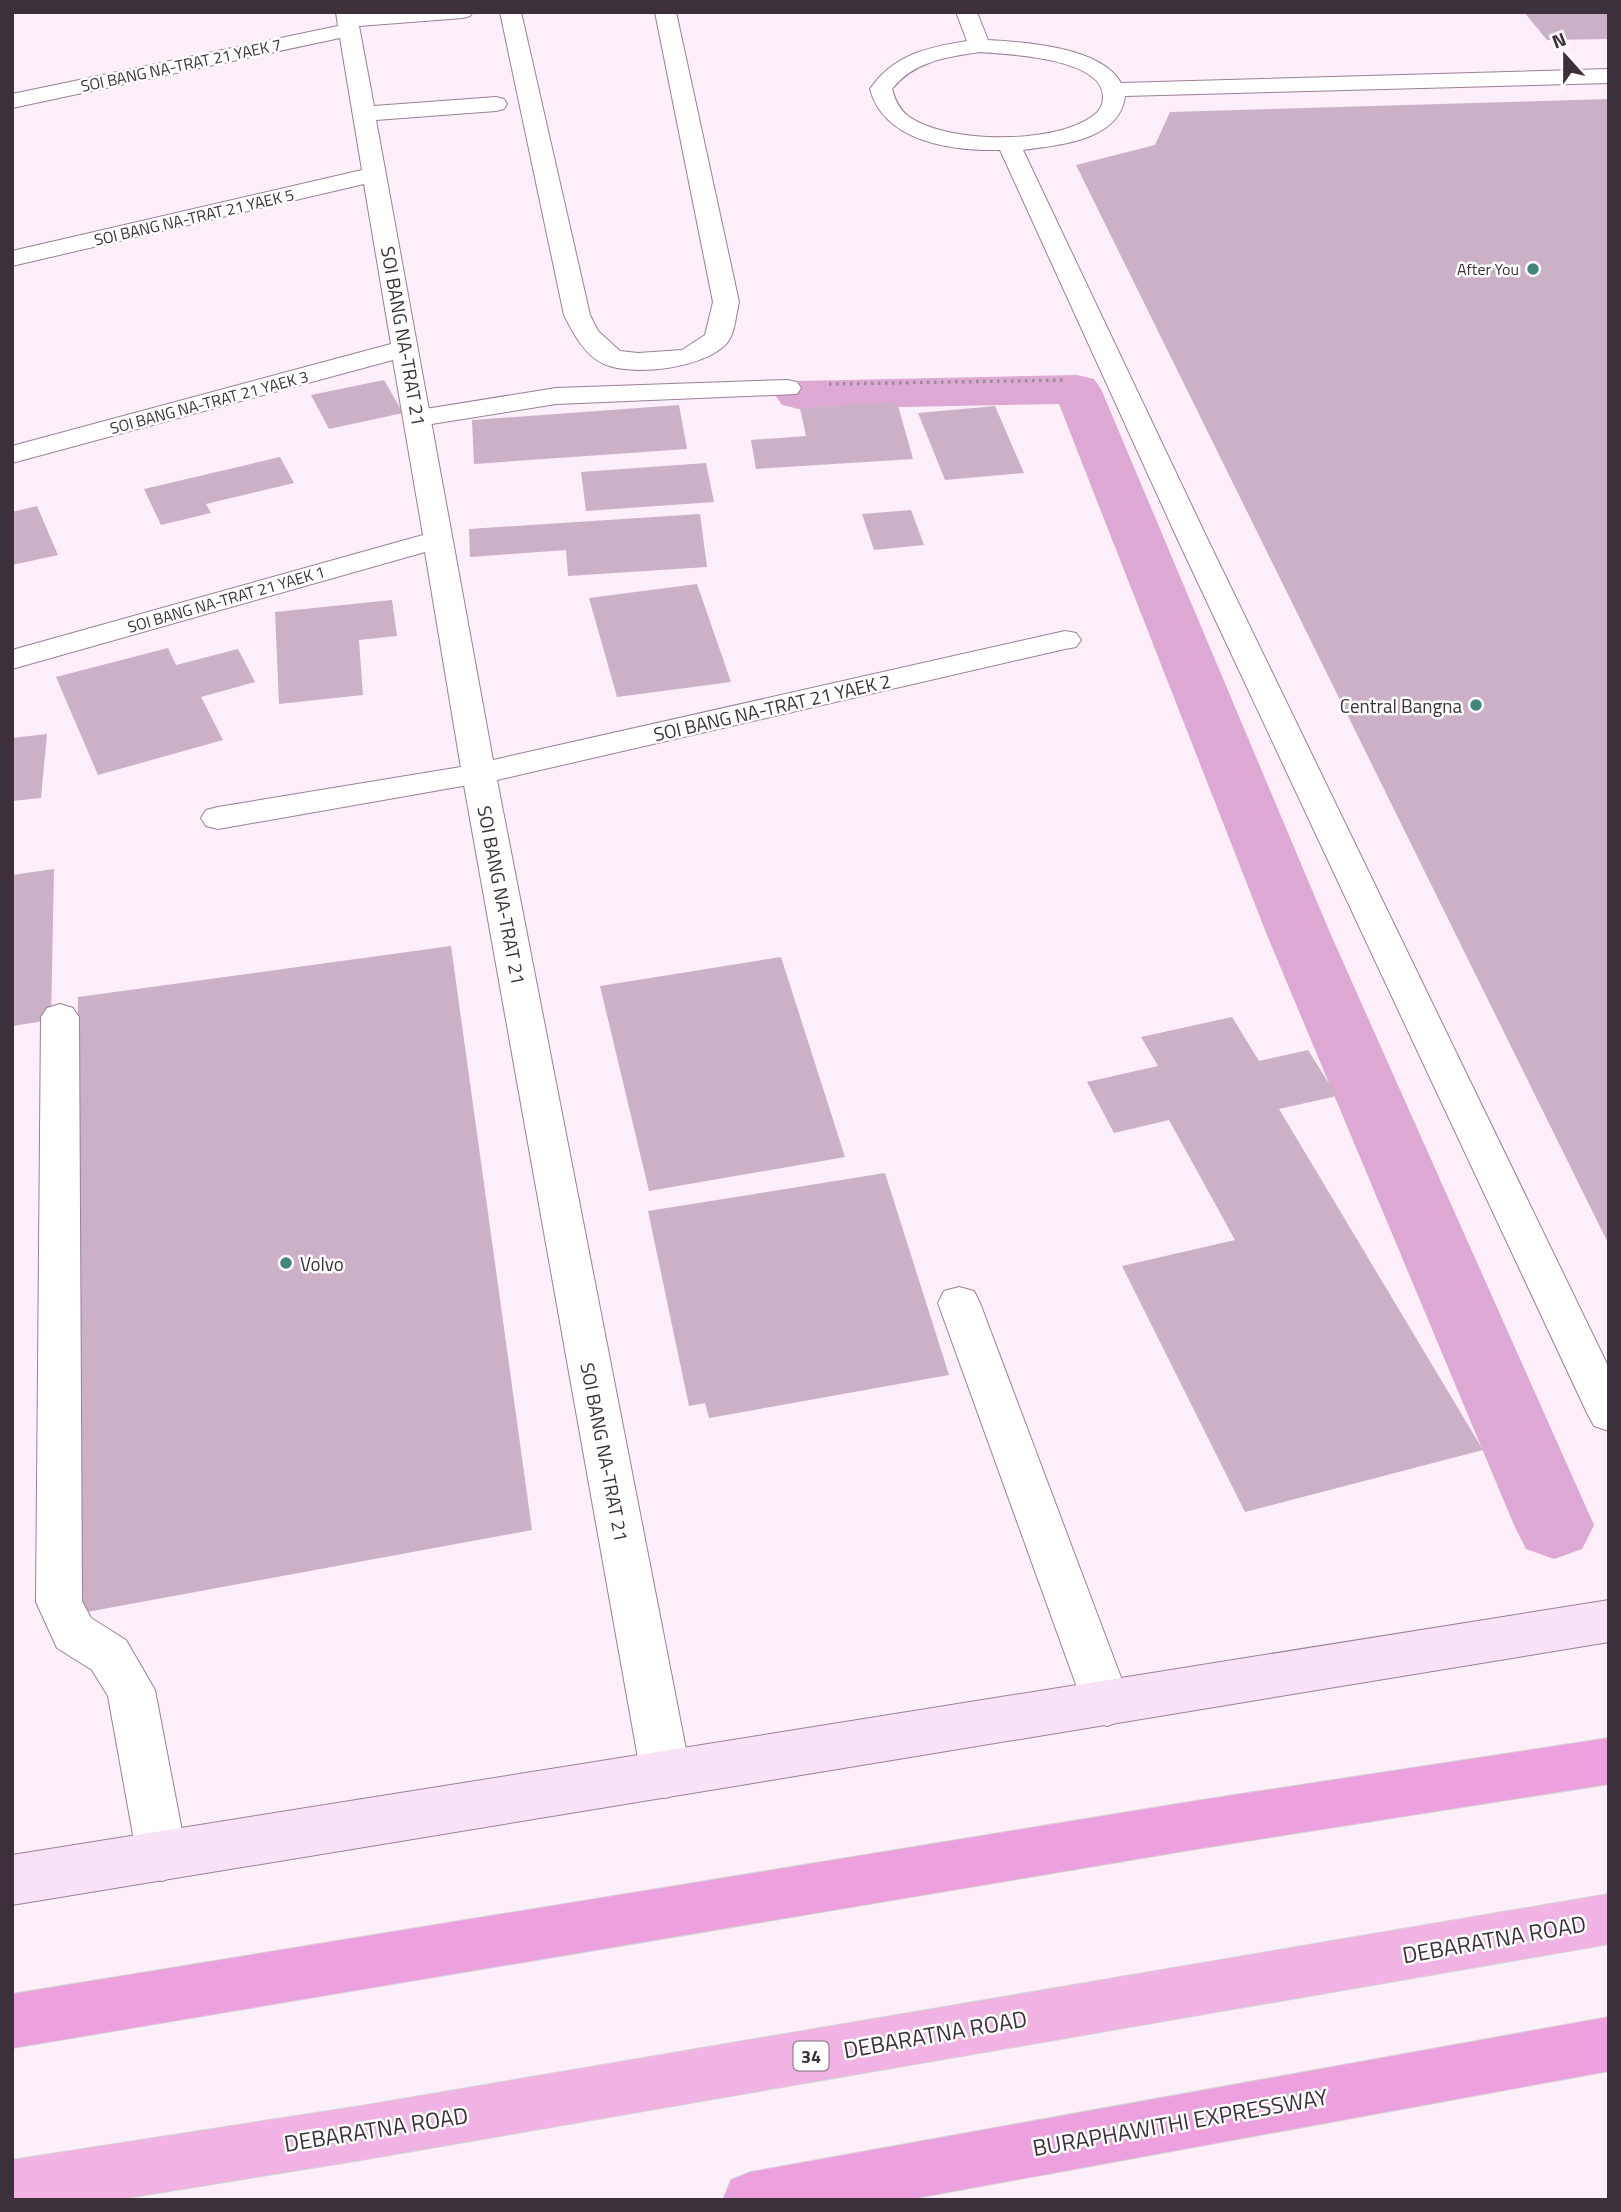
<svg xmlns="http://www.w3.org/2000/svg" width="1621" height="2212" font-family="'Titillium Web',sans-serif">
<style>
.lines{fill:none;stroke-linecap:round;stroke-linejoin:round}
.canal{fill:#dea8d4;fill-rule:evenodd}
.building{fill:#ccb0c6}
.service-casing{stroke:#9a8095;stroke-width:2}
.minor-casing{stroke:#9a8095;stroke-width:2}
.secondary-casing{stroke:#9a8095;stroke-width:2}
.trunk-casing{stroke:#d4d2d4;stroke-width:2}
.motorway-casing{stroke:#d4d2d4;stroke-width:2}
.path{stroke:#988c96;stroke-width:3.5;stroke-dasharray:2.5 4.5;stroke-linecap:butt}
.service{fill:#fff;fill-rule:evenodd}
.minor{fill:#fff;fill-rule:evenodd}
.secondary{fill:#f9e2f5;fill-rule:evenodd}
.trunk{fill:#f0b3e4;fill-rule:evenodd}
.motorway{fill:#eca0de;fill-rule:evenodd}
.poi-dot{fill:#41867c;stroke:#fff;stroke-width:2.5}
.labels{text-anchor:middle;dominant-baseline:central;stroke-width:5;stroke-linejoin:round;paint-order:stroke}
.far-street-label{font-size:16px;fill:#3c313a;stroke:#fff}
.far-poi-label{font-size:16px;fill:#3c313a;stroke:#fff;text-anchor:end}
.shield{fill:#fff;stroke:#766f75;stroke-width:2}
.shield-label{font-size:18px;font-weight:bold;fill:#3c313a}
.street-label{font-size:19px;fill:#3c313a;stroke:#fff}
.poi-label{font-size:19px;fill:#3c313a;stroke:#fff;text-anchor:end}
.near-street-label{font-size:23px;fill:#3c313a;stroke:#fff}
</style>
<rect width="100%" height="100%" fill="#fceff9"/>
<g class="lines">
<polygon class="canal" points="1077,375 1094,379 1101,389 1331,935 1594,1525 1582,1549 1554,1559 1526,1549 1514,1525 1267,935 1059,404 799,409 782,405 775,395 782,385 799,381"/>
</g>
<g class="building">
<polygon points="1524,12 1609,12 1609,39 1547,40"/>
<polygon points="1609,99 1609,1245 1076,165 1155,145 1170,112"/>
<polygon points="384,380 403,413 329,429 311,395"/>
<polygon points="897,402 913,459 756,469 751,440 806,436 800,408"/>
<polygon points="679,405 687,449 474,464 472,420"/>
<polygon points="995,406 1024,473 945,480 918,413"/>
<polygon points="280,457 294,483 206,504 211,513 161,525 144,489"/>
<polygon points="706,463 714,502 586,511 581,472"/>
<polygon points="37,506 58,555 12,565 12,512"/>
<polygon points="911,510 924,545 874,550 862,514"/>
<polygon points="700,514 707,567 568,576 566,550 470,557 469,529"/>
<polygon points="697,584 731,682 617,697 589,598"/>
<polygon points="392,600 397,636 359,640 363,695 279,704 275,612"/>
<polygon points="168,648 176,665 238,649 255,682 201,697 223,740 98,775 56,677"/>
<polygon points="47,734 41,798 12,801 12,738"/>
<polygon points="54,869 51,1020 12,1026 12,875"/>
<polygon points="451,946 532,1530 76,1614 78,997"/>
<polygon points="781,957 845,1157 649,1191 600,986"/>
<polygon points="1232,1017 1259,1061 1308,1050 1337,1096 1279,1109 1483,1450 1245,1512 1122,1266 1235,1240 1169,1120 1114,1133 1087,1082 1158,1066 1141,1037"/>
<polygon points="885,1173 949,1375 709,1418 705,1403 689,1406 648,1211"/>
</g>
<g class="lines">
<g class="service-casing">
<g id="service">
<path d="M956,12H977L988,40C1024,42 1102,47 1121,83L1609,69V83L1125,96C1120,141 1058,145 1023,150L1207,538L1609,1368V1431L1594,1426L1587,1413L1177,538L1000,150C952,151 884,142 870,89C893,55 928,47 967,41ZM980,52C1007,54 1102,58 1103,96C1103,104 1100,111 1094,115C1056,145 947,144 908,116C899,109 895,100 892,89C914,61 947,57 980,52Z"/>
<polygon points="787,380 797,382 801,388 797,394 556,404 419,426 409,424 405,418 409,412 419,410 556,388"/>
<polygon points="479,764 491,767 496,774 491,781 218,829 206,826 201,818 206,810 218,807"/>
<polygon points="60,1004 73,1008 79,1017 82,1601 91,1618 126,1640 155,1690 187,1857 180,1874 162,1881 144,1874 137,1857 108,1696 92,1670 57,1648 36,1602 41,1017 47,1008"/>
</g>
</g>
<g class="minor-casing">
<g id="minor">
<polygon points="336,12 473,12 470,16 463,18 359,26 374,106 496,97 504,99 507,104 504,109 496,111 376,120 493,760 1065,631 1076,633 1081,640 1076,647 1065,649 497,780 691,1775 683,1791 666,1798 649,1791 641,1775 462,774 425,552 12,669 12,650 423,535 393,360 12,463 12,446 391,344 364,184 12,266 12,251 362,170 340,38 12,108 12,94 338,26"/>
<path d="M500,12H521L590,315L598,331L620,351L638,353L682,350L705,335L713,302L655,12H676L739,302C736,314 735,334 727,343C705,368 634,377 604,364C585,356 573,333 564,315Z"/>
<polygon points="959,1287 974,1291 980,1303 1131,1704 1124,1720 1107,1726 1090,1720 1083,1704 938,1303 944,1291"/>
</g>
</g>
<g class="secondary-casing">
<polygon id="secondary" points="1609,1600 1609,1642 12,1905 12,1855"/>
</g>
<g class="trunk-casing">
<polygon id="trunk" points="1609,1894 1609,1944 361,2160 114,2200 12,2200 12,2160 361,2106"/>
</g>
<g class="motorway-casing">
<g id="motorway">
<polygon points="1609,1738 1609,1784 1202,1848 12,2048 12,1994 1202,1800"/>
<polygon points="1609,2017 1609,2071 905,2200 723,2200 731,2180 751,2172"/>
</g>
</g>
<polyline class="path" points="829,384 1066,380"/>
<use href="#service" class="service"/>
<use href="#minor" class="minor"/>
<use href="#secondary" class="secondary"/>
<use href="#trunk" class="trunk"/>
<use href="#motorway" class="motorway"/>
</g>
<g class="poi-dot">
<circle cx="1533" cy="269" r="7"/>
<circle cx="1476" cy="705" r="7"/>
<circle cx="286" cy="1263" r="7"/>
</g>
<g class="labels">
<g class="far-street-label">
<text transform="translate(181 65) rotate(-12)">SOI BANG NA-TRAT 21 YAEK 7</text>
<text transform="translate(194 217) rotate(-13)">SOI BANG NA-TRAT 21 YAEK 5</text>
<text transform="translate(209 402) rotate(-15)">SOI BANG NA-TRAT 21 YAEK 3</text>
<text transform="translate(226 599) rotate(-16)">SOI BANG NA-TRAT 21 YAEK 1</text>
</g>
<g class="far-poi-label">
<text x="1519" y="269">After You</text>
</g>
<rect class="shield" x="793.5" y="2041.5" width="35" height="29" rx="5"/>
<g class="shield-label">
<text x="811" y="2056">34</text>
</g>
<g class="street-label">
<text transform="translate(404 336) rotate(80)">SOI BANG NA-TRAT 21</text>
<text transform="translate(772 707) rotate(-13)">SOI BANG NA-TRAT 21 YAEK 2</text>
<text transform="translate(502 895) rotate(79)">SOI BANG NA-TRAT 21</text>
<text transform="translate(605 1452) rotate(79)">SOI BANG NA-TRAT 21</text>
</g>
<g class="poi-label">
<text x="1462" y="705">Central Bangna</text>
<text x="300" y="1263" text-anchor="start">Volvo</text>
</g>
<g class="near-street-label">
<text transform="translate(1494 1939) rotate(-10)">DEBARATNA ROAD</text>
<text transform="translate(935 2034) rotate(-10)">DEBARATNA ROAD</text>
<text transform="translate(1180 2122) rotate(-10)">BURAPHAWITHI EXPRESSWAY</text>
<text transform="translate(376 2129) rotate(-9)">DEBARATNA ROAD</text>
</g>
</g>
<rect width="1621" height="2212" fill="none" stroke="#3c313a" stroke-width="28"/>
<g transform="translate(1565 56) rotate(339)" stroke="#ffffff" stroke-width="5" paint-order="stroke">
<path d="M0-5L12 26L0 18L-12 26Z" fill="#3c313a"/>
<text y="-10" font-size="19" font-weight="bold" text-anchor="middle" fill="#3c313a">N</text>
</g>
</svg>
